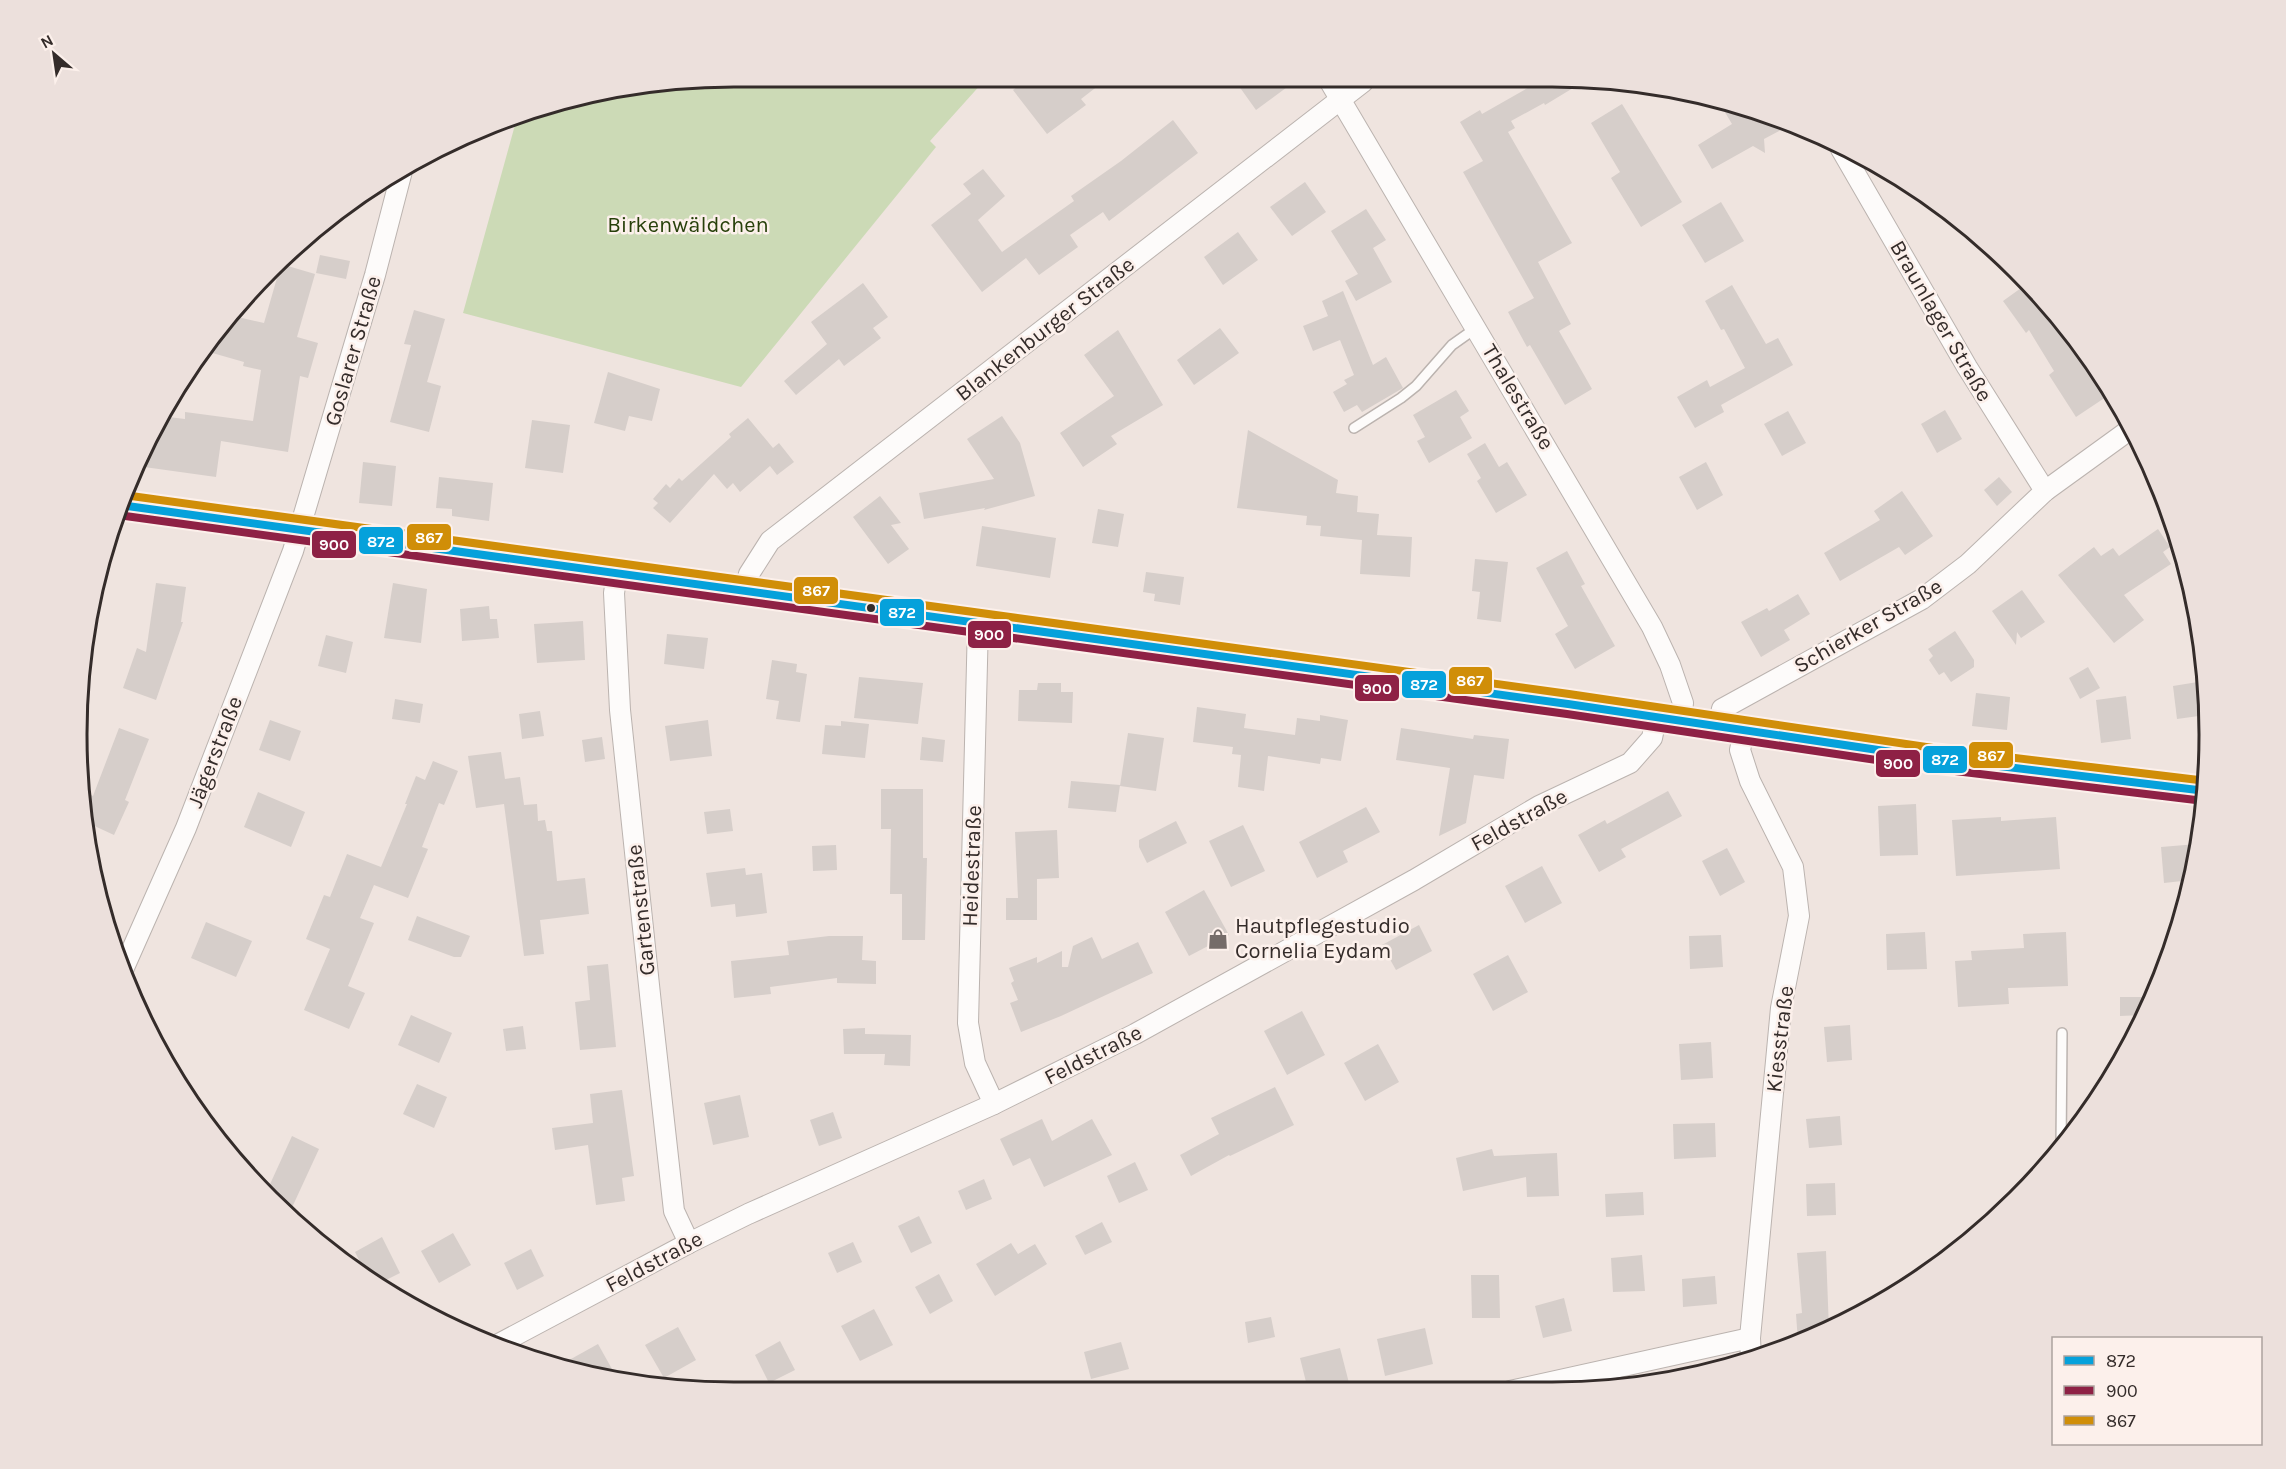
<svg xmlns="http://www.w3.org/2000/svg" width="2286" height="1469" font-family="Karla,sans-serif">
<style>
.green{fill:#ccdab6}
.building{fill:#d6ceca}
.lines{fill:none;stroke-linecap:round;stroke-linejoin:round}
.service-casing{stroke:#bbb3af;stroke-width:12}
.minor-casing{stroke:#bbb3af;stroke-width:22}
.tertiary-casing{stroke:#bbb3af;stroke-width:27}
.service{stroke:#fdfbfa;stroke-width:9}
.minor{stroke:#fdfbfa;stroke-width:20}
.tertiary{stroke:#fdfbfa;stroke-width:24}
.bus-1-casing{stroke:#fcf0eb;stroke-width:12}
.bus-2-casing{stroke:#fcf0eb;stroke-width:12}
.bus-3-casing{stroke:#fcf0eb;stroke-width:12}
.bus-1{stroke:#05a1db;stroke-width:8}
.bus-2{stroke:#8e2145;stroke-width:8}
.bus-3{stroke:#d08e08;stroke-width:8}
.bus-dot{fill:#342c2a;stroke:#fcf0eb;stroke-width:2}
.labels{text-anchor:middle;dominant-baseline:central;stroke-width:5;stroke-linejoin:round;paint-order:stroke}
.park-label{font-size:22px;fill:#27400a;stroke:#fcf0eb}
.street-label{font-size:22px;fill:#342c2a;stroke:#fcf0eb}
.poi-label{font-size:22px;fill:#342c2a;stroke:#fcf0eb;text-anchor:start}
.rim{fill:none;stroke:#342c2a;stroke-width:3}
.line-badge{stroke:#fcf0eb;stroke-width:2}
.badge-label{font-size:16px;text-anchor:middle;font-weight:bold;fill:#fff}
</style>
<rect width="100%" height="100%" fill="#efe4df"/>
<polygon class="green" points="648,82 983,82 930,141 936,147 741,387 463,313 518,114"/>
<g class="building">
<polygon points="1024,82 1103,82 1081,99 1086,105 1047,134 1013,90"/>
<polygon points="1236,82 1294,82 1256,110"/>
<polygon points="1531,82 1583,82 1545,105 1544,103 1511,121 1515,128 1508,132 1572,243 1538,262 1571,324 1559,331 1592,389 1565,405 1530,345 1527,347 1508,312 1534,298 1463,172 1483,161 1460,122 1480,110 1482,114 1533,85"/>
<polygon points="1622,104 1682,202 1641,227 1611,178 1620,172 1591,123"/>
<polygon points="1720,104 1754,113 1792,124 1764,139 1765,153 1753,146 1712,169 1698,145 1732,124"/>
<polygon points="1173,120 1198,153 1109,221 1103,212 1070,235 1078,247 1039,275 1026,258 982,292 931,225 971,194 963,184 983,169 1005,196 978,220 1002,252 1074,201 1071,196 1121,161"/>
<polygon points="1305,182 1326,212 1292,236 1270,207"/>
<polygon points="1721,202 1744,241 1705,263 1682,225"/>
<polygon points="1366,209 1386,240 1373,248 1392,282 1356,301 1345,281 1358,274 1331,231"/>
<polygon points="1238,232 1258,260 1223,285 1204,257"/>
<polygon points="320,255 350,261 346,279 316,273"/>
<polygon points="281,264 315,274 297,337 318,343 308,378 300,376 288,452 221,441 216,477 137,466 160,416 185,419 185,412 253,421 261,370 243,366 244,362 202,350 229,315 264,323"/>
<polygon points="863,283 888,317 873,328 881,338 844,366 839,359 796,395 784,381 827,344 811,322"/>
<polygon points="2028,283 2046,301 2106,384 2100,388 2106,397 2076,417 2049,375 2054,371 2029,330 2026,333 2003,301"/>
<polygon points="1732,285 1766,344 1778,338 1793,365 1721,405 1724,412 1695,428 1677,397 1707,380 1710,387 1745,368 1724,329 1721,330 1705,301"/>
<polygon points="1343,291 1373,365 1386,357 1403,388 1362,412 1357,405 1344,412 1333,392 1347,384 1344,380 1354,375 1340,340 1313,351 1303,326 1328,316 1322,301"/>
<polygon points="414,310 445,319 427,382 441,386 429,432 390,422 411,345 404,344"/>
<polygon points="1220,328 1239,353 1194,385 1177,360"/>
<polygon points="1118,330 1163,405 1111,436 1117,444 1083,467 1060,433 1114,396 1084,355"/>
<polygon points="608,372 660,389 652,421 629,416 625,431 594,423"/>
<polygon points="1456,390 1469,411 1460,417 1472,438 1429,463 1417,441 1425,437 1413,415"/>
<polygon points="1945,410 1962,439 1937,453 1921,424"/>
<polygon points="1788,411 1806,443 1782,456 1764,424"/>
<polygon points="1002,416 1020,443 1035,496 984,510 985,508 924,519 919,493 994,479 967,439"/>
<polygon points="748,418 773,448 779,443 794,462 777,475 770,466 740,492 733,483 727,489 714,474 670,523 653,508 658,503 653,499 666,484 670,488 679,478 682,481 731,437 729,434"/>
<polygon points="532,420 570,425 563,473 525,468"/>
<polygon points="1248,430 1338,480 1336,493 1358,496 1357,512 1379,514 1377,535 1412,537 1410,577 1360,574 1362,540 1320,536 1321,526 1306,525 1307,516 1237,508"/>
<polygon points="1485,443 1499,467 1507,462 1527,495 1496,513 1477,481 1481,478 1467,454"/>
<polygon points="363,462 396,466 392,506 359,503"/>
<polygon points="1706,462 1723,495 1697,510 1679,477"/>
<polygon points="439,477 493,483 489,521 452,516 452,509 436,508"/>
<polygon points="1999,477 2012,492 1997,506 1984,490"/>
<polygon points="1902,491 1933,536 1905,555 1899,547 1840,581 1824,553 1880,520 1874,511"/>
<polygon points="880,496 901,523 891,525 909,549 888,564 853,517"/>
<polygon points="1098,509 1124,514 1118,547 1092,543"/>
<polygon points="982,526 1056,538 1050,578 976,566"/>
<polygon points="2158,529 2170,547 2163,552 2171,564 2124,595 2144,620 2114,643 2058,575 2094,547 2101,556 2113,548 2119,556"/>
<polygon points="1567,551 1585,584 1581,586 1615,646 1575,669 1555,634 1568,626 1536,568"/>
<polygon points="1475,559 1508,562 1501,622 1477,619 1480,592 1472,591"/>
<polygon points="1146,572 1184,577 1180,605 1154,601 1155,594 1143,592"/>
<polygon points="156,583 186,587 181,622 183,622 156,700 123,688 137,648 146,652"/>
<polygon points="393,583 427,589 421,643 384,638"/>
<polygon points="2022,590 2045,622 2021,638 2017,632 2016,645 1992,611"/>
<polygon points="1798,594 1810,614 1784,630 1790,640 1761,657 1741,622 1767,608 1769,611"/>
<polygon points="489,606 490,619 497,619 499,638 462,641 460,609"/>
<polygon points="583,621 585,660 537,663 534,624"/>
<polygon points="1955,631 1974,660 1974,667 1951,682 1944,672 1939,675 1929,660 1933,656 1928,649"/>
<polygon points="667,634 708,638 704,669 664,664"/>
<polygon points="326,635 353,642 346,673 318,666"/>
<polygon points="772,660 797,664 796,672 807,674 800,722 776,719 779,701 766,699"/>
<polygon points="2088,667 2100,688 2080,699 2069,678"/>
<polygon points="859,677 923,683 918,724 854,718"/>
<polygon points="2204,681 2206,715 2177,719 2173,686"/>
<polygon points="1038,683 1061,683 1061,692 1073,692 1072,723 1018,721 1019,690 1037,690"/>
<polygon points="1976,693 2010,697 2007,730 1972,726"/>
<polygon points="2126,696 2131,739 2101,743 2096,700"/>
<polygon points="395,699 423,704 420,723 392,719"/>
<polygon points="1197,707 1246,714 1244,728 1295,735 1297,718 1320,721 1320,715 1348,720 1341,761 1321,758 1320,764 1268,756 1264,791 1238,787 1241,755 1232,754 1233,747 1193,742"/>
<polygon points="540,711 544,736 522,739 519,714"/>
<polygon points="270,720 301,731 290,761 259,750"/>
<polygon points="708,720 712,756 670,761 665,726"/>
<polygon points="841,721 869,724 865,758 822,754 825,725 841,726"/>
<polygon points="119,728 149,739 125,800 129,802 114,835 88,823 84,791 93,796"/>
<polygon points="1401,728 1473,739 1474,735 1509,739 1504,779 1474,775 1466,823 1439,836 1450,768 1396,760"/>
<polygon points="1128,733 1164,738 1156,791 1120,786"/>
<polygon points="602,737 605,759 585,762 582,740"/>
<polygon points="922,737 945,740 943,762 920,760"/>
<polygon points="501,752 505,779 520,777 524,805 537,804 538,821 545,820 547,831 552,831 557,881 585,878 589,914 540,920 544,954 524,956 504,804 476,808 468,756"/>
<polygon points="433,761 458,771 444,805 439,803 422,847 428,849 408,898 374,885 360,918 374,923 348,986 365,993 349,1029 304,1010 330,949 306,939 324,895 330,897 347,854 381,867 407,804 405,804 416,776 425,780"/>
<polygon points="1071,781 1120,785 1116,812 1068,808"/>
<polygon points="881,789 923,789 923,858 927,858 925,940 902,940 902,894 890,894 891,829 881,829"/>
<polygon points="1668,791 1682,816 1621,849 1626,857 1599,872 1578,835 1605,820 1607,824"/>
<polygon points="258,792 305,812 291,847 244,827"/>
<polygon points="1916,804 1918,855 1880,856 1878,806"/>
<polygon points="1366,807 1380,832 1343,851 1348,862 1317,878 1299,842"/>
<polygon points="730,809 733,831 707,834 704,812"/>
<polygon points="2001,817 2001,821 2056,817 2060,869 1956,876 1952,820"/>
<polygon points="1176,821 1187,843 1147,863 1139,847 1139,840"/>
<polygon points="1243,825 1265,871 1231,887 1209,841"/>
<polygon points="1057,830 1059,878 1037,879 1037,920 1006,920 1006,898 1018,898 1015,832"/>
<polygon points="2197,844 2191,880 2164,883 2161,847"/>
<polygon points="836,845 837,870 813,871 812,846"/>
<polygon points="1727,848 1745,882 1720,896 1702,861"/>
<polygon points="1542,866 1562,903 1525,923 1505,886"/>
<polygon points="745,868 746,875 762,873 767,913 736,917 735,904 711,907 706,873"/>
<polygon points="1204,890 1229,935 1189,956 1165,912"/>
<polygon points="417,916 470,936 461,957 454,957 408,940"/>
<polygon points="206,922 252,941 236,977 191,958"/>
<polygon points="1419,925 1432,951 1396,970 1382,945"/>
<polygon points="1925,932 1927,969 1887,970 1886,934"/>
<polygon points="2066,932 2068,986 2008,988 2009,1004 1958,1007 1955,961 1972,960 1971,951 2024,948 2023,934"/>
<polygon points="1721,935 1723,967 1690,969 1689,936"/>
<polygon points="829,936 863,936 862,960 876,961 876,984 837,983 837,978 770,987 771,994 734,998 731,961 789,955 787,941"/>
<polygon points="1092,937 1102,959 1138,942 1153,973 1061,1016 1021,1032 1010,1003 1018,1000 1011,983 1014,981 1009,968 1037,957 1037,963 1062,951 1062,967 1068,967 1073,946"/>
<polygon points="1508,955 1528,992 1493,1011 1473,974"/>
<polygon points="608,964 616,1047 580,1050 575,1002 590,1000 587,966"/>
<polygon points="2120,997 2143,997 2143,1015 2120,1016"/>
<polygon points="1302,1011 1325,1055 1287,1075 1264,1031"/>
<polygon points="411,1015 452,1033 439,1063 398,1045"/>
<polygon points="1850,1025 1852,1060 1827,1062 1824,1027"/>
<polygon points="523,1026 526,1049 506,1051 503,1029"/>
<polygon points="865,1028 865,1034 911,1035 910,1066 884,1065 885,1054 844,1054 843,1029"/>
<polygon points="1711,1042 1713,1078 1681,1080 1679,1044"/>
<polygon points="1378,1044 1399,1082 1365,1101 1344,1063"/>
<polygon points="417,1084 447,1097 434,1128 403,1114"/>
<polygon points="1275,1087 1294,1125 1230,1156 1229,1155 1191,1176 1180,1155 1219,1134 1211,1118"/>
<polygon points="622,1090 634,1176 622,1178 625,1201 596,1205 588,1145 555,1150 552,1128 593,1123 590,1094"/>
<polygon points="740,1095 749,1137 713,1145 704,1103"/>
<polygon points="833,1112 842,1138 819,1146 810,1120"/>
<polygon points="1840,1116 1842,1145 1809,1148 1806,1119"/>
<polygon points="1042,1119 1052,1141 1092,1119 1112,1155 1044,1187 1030,1158 1013,1166 1000,1139"/>
<polygon points="1715,1123 1716,1157 1674,1159 1673,1124"/>
<polygon points="292,1136 319,1149 289,1214 266,1193"/>
<polygon points="1492,1149 1494,1156 1557,1153 1559,1196 1527,1197 1526,1177 1463,1191 1456,1158"/>
<polygon points="1135,1162 1148,1190 1119,1203 1107,1176"/>
<polygon points="984,1179 992,1199 966,1210 958,1191"/>
<polygon points="1835,1183 1836,1215 1807,1216 1806,1184"/>
<polygon points="1643,1192 1644,1215 1606,1217 1605,1194"/>
<polygon points="919,1216 932,1243 911,1253 898,1226"/>
<polygon points="1102,1222 1112,1242 1085,1255 1075,1236"/>
<polygon points="453,1233 471,1265 439,1283 421,1251"/>
<polygon points="382,1237 400,1273 380,1283 367,1276 355,1252"/>
<polygon points="853,1242 862,1262 837,1273 828,1253"/>
<polygon points="1011,1243 1018,1254 1035,1244 1047,1264 995,1296 976,1264"/>
<polygon points="531,1249 544,1276 517,1290 504,1263"/>
<polygon points="1826,1251 1829,1330 1798,1342 1796,1314 1802,1313 1797,1253"/>
<polygon points="1642,1255 1645,1291 1613,1292 1611,1258"/>
<polygon points="939,1274 953,1301 930,1314 915,1287"/>
<polygon points="1471,1275 1499,1275 1500,1318 1472,1318"/>
<polygon points="1715,1276 1717,1304 1683,1307 1682,1279"/>
<polygon points="1564,1298 1572,1331 1543,1338 1535,1306"/>
<polygon points="874,1309 893,1345 860,1361 841,1326"/>
<polygon points="1271,1317 1275,1337 1248,1343 1245,1322"/>
<polygon points="678,1327 696,1360 664,1378 645,1345"/>
<polygon points="1425,1328 1433,1364 1385,1376 1377,1339"/>
<polygon points="780,1341 795,1370 769,1383 755,1355"/>
<polygon points="1121,1342 1129,1369 1091,1379 1084,1352"/>
<polygon points="598,1344 617,1378 562,1364"/>
<polygon points="1340,1348 1350,1387 1339,1390 1308,1390 1300,1358"/>
</g>
<g class="lines">
<g class="service-casing">
<g id="service">
<polyline points="1354,428 1401,398 1416,386 1452,345 1476,328"/>
<polyline points="2061,1148 2062,1033"/>
</g>
</g>
<g class="minor-casing">
<g id="minor">
<polyline points="1330,82 1652,627 1670,665 1683,703 1681,721"/>
<polyline points="1841,149 1967,367 2045,491"/>
<polyline points="617,573 614,593 620,710 651,1004 674,1211 689,1243"/>
<polyline points="745,590 749,574 770,541 1363,82"/>
<polyline points="978,623 968,1023 975,1063 994,1104"/>
<polyline points="1718,727 1722,709 1922,599 1968,564 2045,491 2132,428"/>
<polyline points="1744,731 1740,750 1750,781 1793,867 1799,916 1781,1008 1750,1338 1751,1359"/>
<polyline points="122,972 186,828 293,551 375,275 402,171"/>
<polyline points="495,1346 689,1243 748,1214 994,1104 1135,1034 1414,880 1539,806 1630,763 1652,738 1656,718"/>
<polyline points="1510,1391 1750,1338"/>
</g>
</g>
<g class="tertiary-casing">
<polyline id="tertiary" points="119,505 1568,704 1932,758 2206,791"/>
</g>
<use href="#service" class="service"/>
<use href="#minor" class="minor"/>
<use href="#tertiary" class="tertiary"/>
<g class="bus-1-casing">
<polyline id="bus-1" points="120,505 1568,704 1932,758 2206,791"/>
</g>
<g class="bus-2-casing">
<polyline id="bus-2" points="118,515 1567,714 1930,768 2204,801"/>
</g>
<g class="bus-3-casing">
<polyline id="bus-3" points="124,495 1569,694 1933,748 2207,781"/>
</g>
<use href="#bus-1" class="bus-1"/>
<use href="#bus-2" class="bus-2"/>
<use href="#bus-3" class="bus-3"/>
</g>
<defs>
<g id="shop-bare" transform="scale(1.62)"><path d="M-5-2.5h2.3a2.7 3.5 0 0 1 5.4 0H5L5.5 6h-11ZM-1.5-2.5h3a1.5 2.3 0 0 0-3 0Z" fill="#756c69" stroke="#fcf0eb" stroke-width="2.5" paint-order="stroke"/></g>
</defs>
<g fill-rule="evenodd">
<use href="#shop-bare" x="1218" y="939"/>
</g>
<circle class="bus-dot" cx="871" cy="608" r="5"/>
<g class="labels">
<g class="park-label">
<text x="688" y="225">Birkenwäldchen</text>
</g>
<g class="street-label">
<text transform="translate(1941 321) rotate(60)">Braunlager Straße</text>
<text transform="translate(1045 329) rotate(-38)">Blankenburger Straße</text>
<text transform="translate(353 351) rotate(-74)">Goslarer Straße</text>
<text transform="translate(1518 397) rotate(59)">Thalestraße</text>
<text transform="translate(1868 626) rotate(-30)">Schierker Straße</text>
<text transform="translate(215 752) rotate(-69)">Jägerstraße</text>
<text transform="translate(1519 820) rotate(-29)">Feldstraße</text>
<text transform="translate(972 866) rotate(-88)">Heidestraße</text>
<text transform="translate(641 910) rotate(-96)">Gartenstraße</text>
<text transform="translate(1780 1039) rotate(-83)">Kiesstraße</text>
<text transform="translate(1093 1055) rotate(-27)">Feldstraße</text>
<text transform="translate(654 1262) rotate(-28)">Feldstraße</text>
</g>
<g class="poi-label">
<text x="1235" y="926">Hautpflegestudio<tspan x="1235" dy="25">Cornelia Eydam</tspan></text>
</g>
</g>
<path d="M0 0H2286V1469H0ZM734 87H1552A647 647 0 0 1 2199 734V735A647 647 0 0 1 1552 1382H734A647 647 0 0 1 87 735V734A647 647 0 0 1 734 87Z" fill="#ece0dc" fill-rule="evenodd"/>
<path class="rim" d="M734 87H1552A647 647 0 0 1 2199 734V735A647 647 0 0 1 1552 1382H734A647 647 0 0 1 87 735V734A647 647 0 0 1 734 87Z"/>
<g class="line-badge">
<rect x="406" y="523" width="46" height="28" rx="6" fill="#d08e08"/>
<rect x="358" y="526" width="46" height="29" rx="6" fill="#05a1db"/>
<rect x="311" y="530" width="46" height="29" rx="6" fill="#8e2145"/>
<rect x="793" y="576" width="46" height="29" rx="6" fill="#d08e08"/>
<rect x="879" y="598" width="46" height="29" rx="6" fill="#05a1db"/>
<rect x="967" y="620" width="45" height="29" rx="6" fill="#8e2145"/>
<rect x="1448" y="666" width="45" height="29" rx="6" fill="#d08e08"/>
<rect x="1401" y="670" width="46" height="29" rx="6" fill="#05a1db"/>
<rect x="1354" y="674" width="46" height="28" rx="6" fill="#8e2145"/>
<rect x="1968" y="741" width="46" height="28" rx="6" fill="#d08e08"/>
<rect x="1922" y="745" width="46" height="29" rx="6" fill="#05a1db"/>
<rect x="1875" y="749" width="46" height="29" rx="6" fill="#8e2145"/>
</g>
<g class="badge-label">
<text x="429" y="543">867</text>
<text x="381" y="547">872</text>
<text x="334" y="550">900</text>
<text x="816" y="596">867</text>
<text x="902" y="618">872</text>
<text x="989" y="640">900</text>
<text x="1470" y="686">867</text>
<text x="1424" y="690">872</text>
<text x="1377" y="694">900</text>
<text x="1991" y="761">867</text>
<text x="1945" y="765">872</text>
<text x="1898" y="769">900</text>
</g>
<rect x="2052" y="1337" width="210" height="108" fill="#fcf0eb" stroke="#aca29e" stroke-width="1.5"/>
<rect x="2064" y="1356" width="30" height="9" fill="#05a1db" stroke="#aca29e" stroke-width="1.5"/>
<text x="2106" y="1367" font-size="18" fill="#342c2a">872</text>
<rect x="2064" y="1386" width="30" height="9" fill="#8e2145" stroke="#aca29e" stroke-width="1.5"/>
<text x="2106" y="1397" font-size="18" fill="#342c2a">900</text>
<rect x="2064" y="1416" width="30" height="9" fill="#d08e08" stroke="#aca29e" stroke-width="1.5"/>
<text x="2106" y="1427" font-size="18" fill="#342c2a">867</text>
<g transform="translate(54 54) rotate(331)" stroke="#fcf0eb" stroke-width="4.5" paint-order="stroke">
<path d="M0-4.5L10 22L0 15L-10 22Z" fill="#342c2a"/>
<text y="-9" font-size="16" font-weight="bold" text-anchor="middle" fill="#342c2a">N</text>
</g>
</svg>
